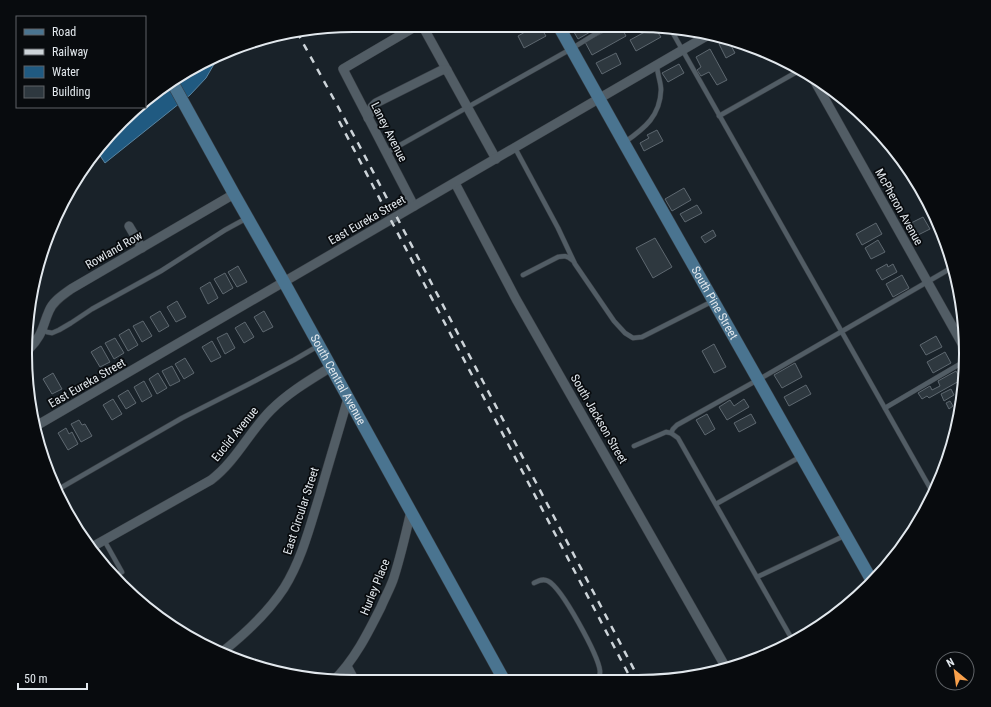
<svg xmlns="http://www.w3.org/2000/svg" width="991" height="707" font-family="'Roboto Condensed',sans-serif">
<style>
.water{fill:#205a81;stroke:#5a85a1}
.building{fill:#2e383f;stroke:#5e6870}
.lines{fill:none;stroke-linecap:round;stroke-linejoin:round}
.lane-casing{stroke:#363c42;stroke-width:5.5}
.street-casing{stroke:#363c42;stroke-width:10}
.secondary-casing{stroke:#363c42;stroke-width:13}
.lane{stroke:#525d65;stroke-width:4.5}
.street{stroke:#525d65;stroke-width:9}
.secondary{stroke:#4a7490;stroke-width:12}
.rail{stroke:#cdd4d9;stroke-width:2.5;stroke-dasharray:7 7;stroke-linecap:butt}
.labels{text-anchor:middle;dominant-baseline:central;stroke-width:3.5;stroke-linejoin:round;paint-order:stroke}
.street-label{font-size:12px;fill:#e2e8ed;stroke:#080b0e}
.rim{fill:none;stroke:#e2e8ed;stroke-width:2}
</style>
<rect width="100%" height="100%" fill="#192229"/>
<polygon class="water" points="217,59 206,78 190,95 105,163 97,151 106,137 141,107 145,107 145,103 171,80"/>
<g class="building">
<polygon points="537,25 539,25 546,36 524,48 518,36"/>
<polygon points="574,25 595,25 597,28 578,39 571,27"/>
<polygon points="617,25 620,25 626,36 592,55 585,42"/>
<polygon points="654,27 661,37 636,51 630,40"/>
<polygon points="725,40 729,42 735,53 726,58 719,44"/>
<polygon points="710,49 727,80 717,85 709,72 701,76 697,70 701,67 696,57"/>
<polygon points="616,53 621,64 602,74 596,63"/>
<polygon points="679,64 684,73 668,82 662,73"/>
<polygon points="657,130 663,141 644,151 640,143 649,138 647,135"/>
<polygon points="684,188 691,200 672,211 665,199"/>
<polygon points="697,205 702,213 685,222 680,214"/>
<polygon points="923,217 930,229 918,235 911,223"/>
<polygon points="876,223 882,234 862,245 856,234"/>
<polygon points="713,230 716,236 705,243 701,237"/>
<polygon points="655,238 672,267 653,278 636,248"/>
<polygon points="878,240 885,252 871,259 865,248"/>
<polygon points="887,264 888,267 893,264 897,272 882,280 876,270"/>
<polygon points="238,266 247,282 237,287 228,272"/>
<polygon points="225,273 233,288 223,294 214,279"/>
<polygon points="902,275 909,288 893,297 886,284"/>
<polygon points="210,282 218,298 208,304 200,288"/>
<polygon points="177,301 186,317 176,322 167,307"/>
<polygon points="160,311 169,326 159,332 150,317"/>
<polygon points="264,311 273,327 263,332 254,317"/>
<polygon points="143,321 152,336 142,342 133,326"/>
<polygon points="245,322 254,337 244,343 235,328"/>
<polygon points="129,329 138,345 128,351 119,335"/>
<polygon points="227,333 235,348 225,354 217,338"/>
<polygon points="936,336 942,347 926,355 920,345"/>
<polygon points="115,338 124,353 114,359 105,343"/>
<polygon points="212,341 221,357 211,362 202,347"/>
<polygon points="714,344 726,367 714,373 702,351"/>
<polygon points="101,346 110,362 100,367 91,352"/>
<polygon points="945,352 951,363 933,373 927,362"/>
<polygon points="185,358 194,373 184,379 175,364"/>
<polygon points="795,363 802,377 782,388 774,375"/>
<polygon points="172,366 180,381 170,386 162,371"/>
<polygon points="956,371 961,380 929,398 927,396 922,399 918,393 930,386 932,390 940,386 938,381"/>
<polygon points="53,373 62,389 52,394 43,379"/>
<polygon points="158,373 167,388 157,394 149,379"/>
<polygon points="144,381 152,396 142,402 134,387"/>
<polygon points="806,385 811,394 789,406 784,397"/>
<polygon points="951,389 954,395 944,401 941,394"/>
<polygon points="128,390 136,403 126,409 118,396"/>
<polygon points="962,398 959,410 955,401"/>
<polygon points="113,399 122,414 112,420 103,405"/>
<polygon points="744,399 749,407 727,420 719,407 730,400 734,406"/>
<polygon points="950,401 953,406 949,409 946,403"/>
<polygon points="707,414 715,429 705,435 696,420"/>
<polygon points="751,414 756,423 739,432 734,423"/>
<polygon points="79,420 82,425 85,424 92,436 81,442 71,424"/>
<polygon points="66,428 69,434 72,432 78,444 68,450 58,433"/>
</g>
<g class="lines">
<g class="lane-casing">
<g id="lane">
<polyline points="670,28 934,495"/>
<polyline points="719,116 802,69"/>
<path d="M625,142C645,128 660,116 661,90C661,82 657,74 657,65"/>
<polyline points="515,148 558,228 575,264 614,321 625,333 633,338 642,337 713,301"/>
<polyline points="386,153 571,49 610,25"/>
<path d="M523,275L558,257C563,256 567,255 572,260"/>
<polyline points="43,330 47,332 52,333 59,330 71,323 92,309 161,271 225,230 247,218"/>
<polyline points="885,408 965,361"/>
<polyline points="671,433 673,429 677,425 763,377 953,267"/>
<polyline points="634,446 666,432 671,433 678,438 793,641"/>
<polyline points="57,490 182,418 249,384 294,360 318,346"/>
<polyline points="716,504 800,457"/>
<polyline points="104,540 122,572 113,576"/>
<polyline points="757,577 846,535"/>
<path d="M534,583C538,581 543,578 548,581C562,588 598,655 600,671C600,674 600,677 599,680"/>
</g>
</g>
<g class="street-casing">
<g id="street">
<polyline points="422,25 496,159"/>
<polyline points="813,78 964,347"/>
<polyline points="368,118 372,107 376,103 442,70 447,70"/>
<polyline points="455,183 516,299 725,666"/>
<polyline points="414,206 343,69 418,25"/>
<polyline points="129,226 142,248"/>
<path d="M29,349C43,335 42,327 49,311C53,301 63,295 71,289L234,194"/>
<polyline points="36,426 710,34"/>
<path d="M92,547L211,480C236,461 249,432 271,410C289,392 310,380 331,367"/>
<path d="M221,653C245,634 267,614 284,588C302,559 310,526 320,494C329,462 339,430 348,398"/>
<polyline points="347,666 355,681"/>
<path d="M333,681C354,661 368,633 381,607C385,597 391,587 394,577C401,555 406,533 411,511"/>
</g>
</g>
<g class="secondary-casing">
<g id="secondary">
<path id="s1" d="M558,25L624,143L872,581"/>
<path id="s2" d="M171,80L234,194L284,282L504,680"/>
</g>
</g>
<use href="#lane" class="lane"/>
<use href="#street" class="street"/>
<use href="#secondary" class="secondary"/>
<g class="rail">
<polyline points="297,32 359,145 639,679"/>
<polyline points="339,121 631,679"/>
</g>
</g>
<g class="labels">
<g class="street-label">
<text transform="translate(389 132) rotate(63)">Laney Avenue</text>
<text transform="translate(899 207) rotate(61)">McPheron Avenue</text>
<text transform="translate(367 220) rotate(-30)">East Eureka Street</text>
<text transform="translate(114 250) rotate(-30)">Rowland Row</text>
<text stroke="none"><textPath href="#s1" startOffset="319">South Pine Street</textPath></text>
<text stroke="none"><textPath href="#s2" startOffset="343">South Central Avenue</textPath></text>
<text transform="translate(87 383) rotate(-30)">East Eureka Street</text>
<text transform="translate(599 419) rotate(60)">South Jackson Street</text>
<text transform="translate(235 434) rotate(-51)">Euclid Avenue</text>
<text transform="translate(301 511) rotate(-72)">East Circular Street</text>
<text transform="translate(375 587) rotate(-68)">Hurley Place</text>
</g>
</g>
<path d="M0 0H991V707H0ZM353 32H638A321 321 0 0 1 959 353V354A321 321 0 0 1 638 675H353A321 321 0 0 1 32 354V353A321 321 0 0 1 353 32Z" fill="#080b0e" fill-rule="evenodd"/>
<path class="rim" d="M353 32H638A321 321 0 0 1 959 353V354A321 321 0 0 1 638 675H353A321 321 0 0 1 32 354V353A321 321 0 0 1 353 32Z"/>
<rect x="16" y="16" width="130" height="92" fill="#080b0e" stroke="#5f6367"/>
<rect x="24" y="29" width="20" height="6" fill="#4a7490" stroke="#5f6367"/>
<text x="52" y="36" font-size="12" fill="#e2e8ed">Road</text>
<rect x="24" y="49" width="20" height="6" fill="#cdd4d9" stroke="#5f6367"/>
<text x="52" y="56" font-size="12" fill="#e2e8ed">Railway</text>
<rect x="24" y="66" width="20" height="12" fill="#205a81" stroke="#5f6367"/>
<text x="52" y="76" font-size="12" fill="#e2e8ed">Water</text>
<rect x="24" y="86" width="20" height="12" fill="#2e383f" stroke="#5f6367"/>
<text x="52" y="96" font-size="12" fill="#e2e8ed">Building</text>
<g transform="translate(955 671) rotate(331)"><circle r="19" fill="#080b0e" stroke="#5f6367"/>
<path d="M0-3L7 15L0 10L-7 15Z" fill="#f8a04b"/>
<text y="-6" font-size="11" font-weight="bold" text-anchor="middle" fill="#e2e8ed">N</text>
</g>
<path d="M18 683v6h69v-6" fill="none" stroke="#e2e8ed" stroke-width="2"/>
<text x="24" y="683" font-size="12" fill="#e2e8ed" stroke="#080b0e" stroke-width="3" paint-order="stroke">50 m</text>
</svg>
